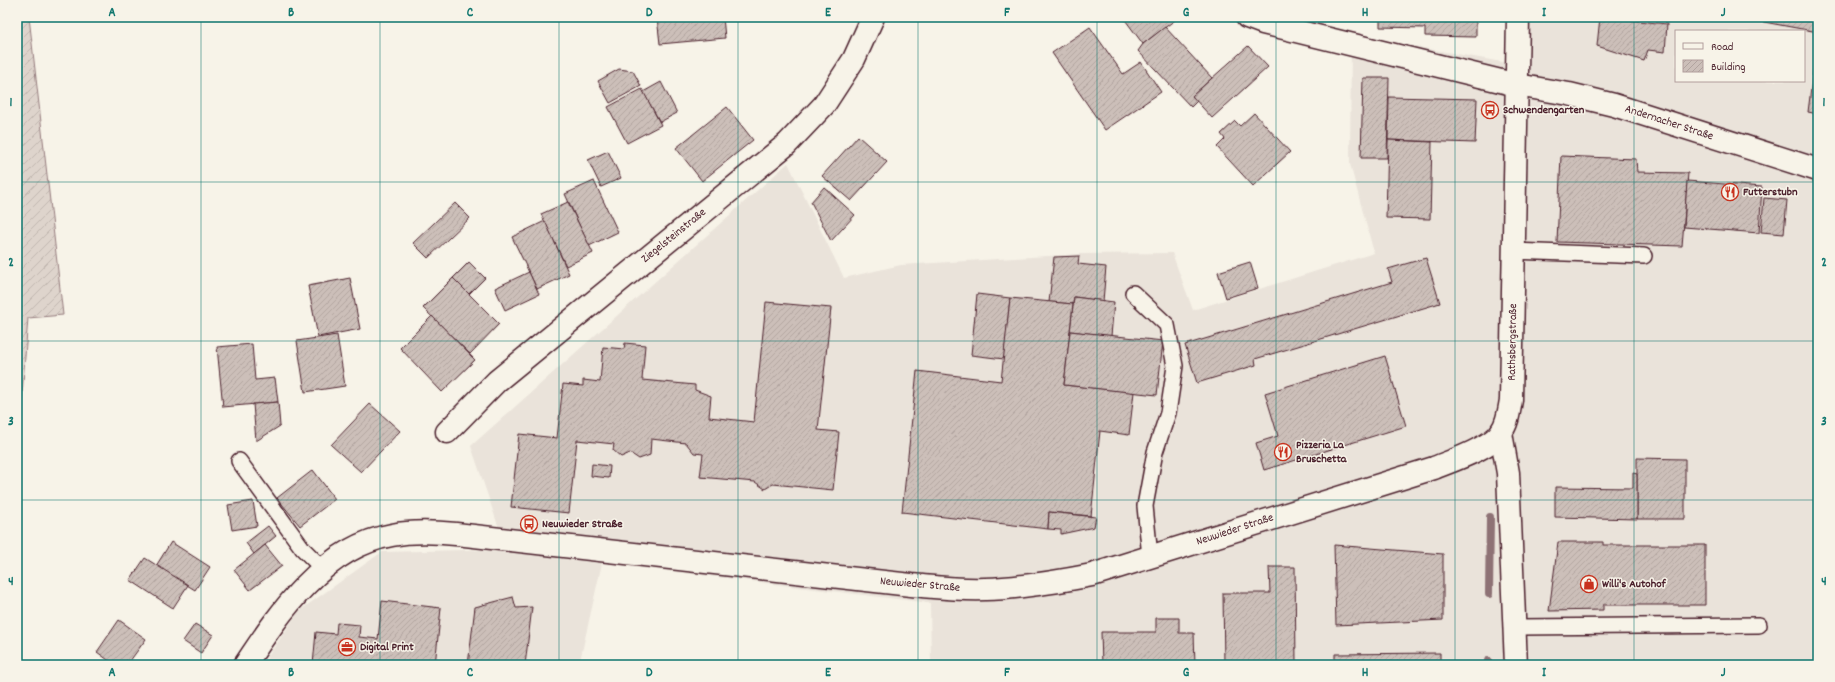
<svg xmlns="http://www.w3.org/2000/svg" width="1835" height="682" font-family="Dekko,sans-serif">
<style>
.built{fill:#eae3da;fill-rule:evenodd}
.garden{fill:url(#garden-furrows);stroke:#947a7c}
.lines{fill:none;stroke-linecap:round;stroke-linejoin:round}
.stream{stroke:#8e7275;stroke-width:8}
.building{fill:url(#building-hatch);stroke:#4a1f2b}
.service-casing{stroke:#4a1f2b;stroke-width:18}
.minor-casing{stroke:#4a1f2b;stroke-width:25}
.tertiary-casing{stroke:#4a1f2b;stroke-width:25}
.service{stroke:#f7f3e8;stroke-width:15}
.minor{stroke:#f7f3e8;stroke-width:22}
.tertiary{stroke:#f7f3e8;stroke-width:22}
.grid{fill:none;stroke:#0f766e;stroke-width:1;stroke-opacity:0.55}
.labels{text-anchor:middle;dominant-baseline:central;stroke-width:3;stroke-linejoin:round;paint-order:stroke}
.poi-label{font-size:12px;font-weight:bold;fill:#4a1f2b;stroke:#f7f3e8;text-anchor:start}
.street-label{font-size:12px;fill:#4a1f2b;stroke:#f7f3e8}
.neatline{fill:none;stroke:#0f766e;stroke-width:1.5}
.grid-label{font-size:13px;text-anchor:middle;font-weight:bold;fill:#0f766e}
</style>
<defs>
<pattern id="garden-furrows" width="10" height="10" patternUnits="userSpaceOnUse"><rect width="10" height="10" fill="#ded4cc"/><path d="M-1 1l2-2M0 10L10 0M9 11l2-2" fill="none" stroke="#c0b6af"/></pattern>
<pattern id="building-hatch" width="6" height="6" patternUnits="userSpaceOnUse"><rect width="6" height="6" fill="#ccbfb9"/><path d="M-1 1l2-2M0 6l6-6M5 7l2-2" fill="none" stroke="#b1a49f"/></pattern>
</defs>
<rect width="100%" height="100%" fill="#f7f3e8"/>
<filter id="ink" filterUnits="userSpaceOnUse"><feTurbulence type="fractalNoise" baseFrequency=".025" numOctaves="2"/><feDisplacementMap in="SourceGraphic" scale="8" xChannelSelector="R" yChannelSelector="G"/><feConvolveMatrix kernelMatrix="1 2 1 2 8 2 1 2 1" color-interpolation-filters="sRGB"/></filter>
<g filter="url(#ink)">
<path class="built" d="M1514,17H1818V665H931L930,603L602,563L579,665H262L299,611L382,552L506,549L471,446L788,163L844,278L901,265L1080,254L1172,253L1193,310L1374,253L1350,164L1351,35L1513,64ZM1676,31H1804V81H1676Z"/>
<polygon class="garden" points="17,17 29,17 63,315 28,318 17,460"/>
<g class="lines">
<g class="stream">
<polyline points="1489,594 1490,517"/>
<polyline points="1488,661 1488,665"/>
</g>
</g>
<g class="building">
<polygon points="657,17 723,17 725,38 660,44"/>
<polygon points="1123,17 1179,17 1143,44"/>
<polygon points="1380,17 1476,17 1476,37 1425,36 1425,28 1380,27"/>
<polygon points="1600,17 1667,24 1665,52 1648,50 1644,61 1597,46"/>
<polygon points="1737,17 1818,17 1818,32"/>
<polygon points="1090,27 1123,74 1141,62 1161,92 1105,130 1052,53"/>
<polygon points="1165,27 1212,78 1192,96 1197,101 1191,107 1138,51 1143,44"/>
<polygon points="1818,33 1818,114 1808,112"/>
<polygon points="1248,46 1268,67 1212,118 1192,96"/>
<polygon points="619,69 633,71 641,86 610,103 598,81"/>
<polygon points="1363,78 1389,78 1387,158 1361,158"/>
<polygon points="661,82 677,113 660,122 643,92"/>
<polygon points="642,89 661,125 627,143 608,107"/>
<polygon points="1389,97 1477,99 1475,143 1388,140"/>
<polygon points="727,107 753,140 702,181 676,148"/>
<polygon points="1254,113 1290,152 1253,186 1217,147 1225,139 1221,134 1235,121 1240,126"/>
<polygon points="858,136 887,162 851,201 822,176"/>
<polygon points="1388,140 1432,142 1430,219 1386,218"/>
<polygon points="608,151 621,178 601,187 588,160"/>
<polygon points="1561,156 1636,159 1637,172 1688,173 1682,246 1557,242"/>
<polygon points="594,181 618,232 589,246 565,194"/>
<polygon points="1687,181 1762,187 1759,233 1684,227"/>
<polygon points="824,187 855,215 831,241 811,202"/>
<polygon points="1764,198 1787,200 1784,234 1761,232"/>
<polygon points="568,202 593,253 566,266 541,214"/>
<polygon points="455,203 470,218 428,258 413,243"/>
<polygon points="545,221 569,274 537,289 512,237"/>
<polygon points="1079,256 1078,264 1106,267 1103,301 1074,297 1073,304 1049,302 1054,257"/>
<polygon points="1426,258 1440,303 1255,359 1256,365 1197,383 1185,345 1392,282 1388,269"/>
<polygon points="469,262 485,278 469,294 453,278"/>
<polygon points="1250,262 1258,288 1226,298 1218,272"/>
<polygon points="529,272 539,294 505,310 495,288"/>
<polygon points="350,278 360,329 318,337 308,286"/>
<polygon points="453,278 499,324 470,354 423,308"/>
<polygon points="977,294 1010,298 1004,359 971,355"/>
<polygon points="1074,297 1114,302 1111,336 1070,331"/>
<polygon points="1010,298 1073,304 1064,385 1134,392 1129,435 1100,431 1091,516 1049,512 1048,529 902,512 917,371 1001,381"/>
<polygon points="766,302 831,308 818,430 839,432 833,490 773,484 765,489 755,482 700,477 703,454 694,453 686,443 651,439 650,455 639,459 630,453 621,457 613,450 614,444 577,440 569,513 511,507 519,434 557,438 563,384 583,386 583,380 600,382 603,347 624,349 625,343 645,345 642,380 695,385 695,390 711,396 709,417 754,422"/>
<polygon points="432,316 475,360 442,392 400,348"/>
<polygon points="1070,331 1163,341 1157,395 1064,385"/>
<polygon points="337,335 345,386 305,392 297,341"/>
<polygon points="252,344 255,380 275,378 278,402 223,407 217,347"/>
<polygon points="1385,356 1406,426 1264,470 1256,443 1278,436 1265,393"/>
<polygon points="278,402 280,426 256,441 253,404"/>
<polygon points="370,404 400,431 361,472 331,445"/>
<polygon points="1637,458 1685,459 1685,519 1637,519"/>
<polygon points="592,464 610,466 609,478 591,476"/>
<polygon points="313,470 335,499 300,526 277,498"/>
<polygon points="1633,473 1637,474 1637,519 1555,517 1555,487 1633,488"/>
<polygon points="253,501 257,526 232,530 228,505"/>
<polygon points="1049,512 1096,517 1094,527 1061,534 1061,530 1048,529"/>
<polygon points="268,526 276,536 254,554 246,543"/>
<polygon points="171,542 210,567 195,590 156,566"/>
<polygon points="1558,542 1603,542 1603,545 1705,545 1705,605 1603,605 1603,610 1549,611"/>
<polygon points="265,545 282,566 250,590 234,570"/>
<polygon points="1334,545 1443,554 1443,620 1336,625"/>
<polygon points="145,558 188,585 173,608 130,580"/>
<polygon points="1269,567 1295,567 1296,665 1224,665 1223,593 1270,593"/>
<polygon points="513,597 516,608 532,607 525,665 468,665 475,607"/>
<polygon points="382,601 441,608 435,665 313,665 316,632 336,634 337,623 360,625 359,637 378,639"/>
<polygon points="1156,618 1179,618 1179,633 1194,633 1195,665 1102,665 1101,632 1156,632"/>
<polygon points="119,620 146,639 127,665 115,665 97,652"/>
<polygon points="195,624 213,635 201,653 183,641"/>
<polygon points="1440,653 1440,665 1335,665 1335,654"/>
<rect x="1195" y="662" width="29" height="3"/>
</g>
<g class="lines">
<g class="service-casing">
<g id="service">
<polyline points="1514,251 1644,256"/>
<polyline points="1133,293 1167,325 1175,366 1168,413 1155,452 1145,506 1150,557"/>
<polyline points="239,461 303,549 323,569"/>
<polyline points="1515,627 1759,625"/>
</g>
</g>
<g class="minor-casing">
<g id="minor">
<polyline points="1247,17 1263,23 1517,85 1569,94 1614,105 1818,170"/>
<polyline points="447,432 497,381 787,144 824,105 854,59 873,17"/>
<polyline points="1501,433 1508,473 1516,665"/>
</g>
</g>
<g class="tertiary-casing">
<path id="tertiary" d="M245,665C280,612 324,547 392,535C413,531 435,532 456,534L911,585C935,587 960,590 985,589C1021,588 1056,582 1092,575L1434,468C1451,461 1491,448 1501,432C1508,423 1509,411 1511,400L1518,17"/>
</g>
<use href="#service" class="service"/>
<use href="#minor" class="minor"/>
<use href="#tertiary" class="tertiary"/>
</g>
</g>
<path class="grid" d="M201,17V665M380,17V665M559,17V665M738,17V665M918,17V665M1097,17V665M1276,17V665M1455,17V665M1634,17V665M17,182H1818M17,341H1818M17,500H1818"/>
<defs>
<g id="bus-ring" transform="scale(0.9)"><circle r="9.5" fill="#f7f3e8" stroke="#c8321e" stroke-width="1.5"/><path d="M-5-6H5V4H4V6H2V4H-2V6H-4V4H-5ZM-3.5-4V0h7V-4ZM-3.5 1.2v1.5H-2V1.2ZM2 1.2v1.5H3.5V1.2Z" fill="#c8321e"/></g>
<g id="restaurant-ring" transform="scale(0.9)"><circle r="9.5" fill="#f7f3e8" stroke="#c8321e" stroke-width="1.5"/><path d="M-5-6h1v4h1v-4h1v4h1v-4h1v5L-1.5 .5V6h-2V.5L-5-1ZM5-6V6H3V1.5H1.5Q1.5-4 5-6Z" fill="#c8321e"/></g>
<g id="shop-ring" transform="scale(0.9)"><circle r="9.5" fill="#f7f3e8" stroke="#c8321e" stroke-width="1.5"/><path d="M-5-2.5h2.3a2.7 3.5 0 0 1 5.4 0H5L5.5 6h-11ZM-1.5-2.5h3a1.5 2.3 0 0 0-3 0Z" fill="#c8321e"/></g>
<g id="office-ring" transform="scale(0.9)"><circle r="9.5" fill="#f7f3e8" stroke="#c8321e" stroke-width="1.5"/><path d="M-6-3h4V-5.5h4V-3h4V5H-6ZM-1-4.5V-3h2v-1.5ZM-6 0V1H6V0Z" fill="#c8321e"/></g>
</defs>
<g fill-rule="evenodd">
<use href="#bus-ring" x="1490" y="110"/>
<use href="#restaurant-ring" x="1730" y="192"/>
<use href="#restaurant-ring" x="1283" y="452"/>
<use href="#bus-ring" x="529" y="524"/>
<use href="#shop-ring" x="1589" y="584"/>
<use href="#office-ring" x="347" y="647"/>
</g>
<g class="labels">
<g class="poi-label">
<text x="1503" y="110">Schwendengarten</text>
<text x="1743" y="192">Futterstubn</text>
<text x="1296" y="445">Pizzeria La<tspan x="1296" dy="14">Bruschetta</tspan></text>
<text x="542" y="524">Neuwieder Straße</text>
<text x="1602" y="584">Willi's Autohof</text>
<text x="360" y="647">Digital Print</text>
</g>
<g class="street-label">
<text transform="translate(1669 123) rotate(18)">Andernacher Straße</text>
<text transform="translate(674 236) rotate(-39)">Ziegelsteinstraße</text>
<text transform="translate(1513 342) rotate(-89)">Rathsbergstraße</text>
<text transform="translate(1235 530) rotate(-18)">Neuwieder Straße</text>
<text transform="translate(920 585) rotate(5)">Neuwieder Straße</text>
</g>
</g>
<rect width="1835" height="682" fill="none" stroke="#f7f3e8" stroke-width="44"/>
<rect x="1675" y="30" width="130" height="52" fill="#f7f3e8" stroke="#b29e9c"/>
<rect x="1683" y="43" width="20" height="6" fill="#f7f3e8" stroke="#b29e9c"/>
<text x="1711" y="50" font-size="12" fill="#4a1f2b">Road</text>
<rect x="1683" y="60" width="20" height="12" fill="url(#building-hatch)" stroke="#b29e9c"/>
<text x="1711" y="70" font-size="12" fill="#4a1f2b">Building</text>
<rect x="22" y="22" width="1791" height="638" class="neatline"/>
<g class="grid-label">
<text x="112" y="16">A</text>
<text x="291" y="16">B</text>
<text x="470" y="16">C</text>
<text x="649" y="16">D</text>
<text x="828" y="16">E</text>
<text x="1007" y="16">F</text>
<text x="1186" y="16">G</text>
<text x="1365" y="16">H</text>
<text x="1544" y="16">I</text>
<text x="1723" y="16">J</text>
<text x="11" y="106">1</text>
<text x="1824" y="106">1</text>
<text x="11" y="266">2</text>
<text x="1824" y="266">2</text>
<text x="11" y="425">3</text>
<text x="1824" y="425">3</text>
<text x="11" y="585">4</text>
<text x="1824" y="585">4</text>
<text x="112" y="676">A</text>
<text x="291" y="676">B</text>
<text x="470" y="676">C</text>
<text x="649" y="676">D</text>
<text x="828" y="676">E</text>
<text x="1007" y="676">F</text>
<text x="1186" y="676">G</text>
<text x="1365" y="676">H</text>
<text x="1544" y="676">I</text>
<text x="1723" y="676">J</text>
</g>
</svg>
